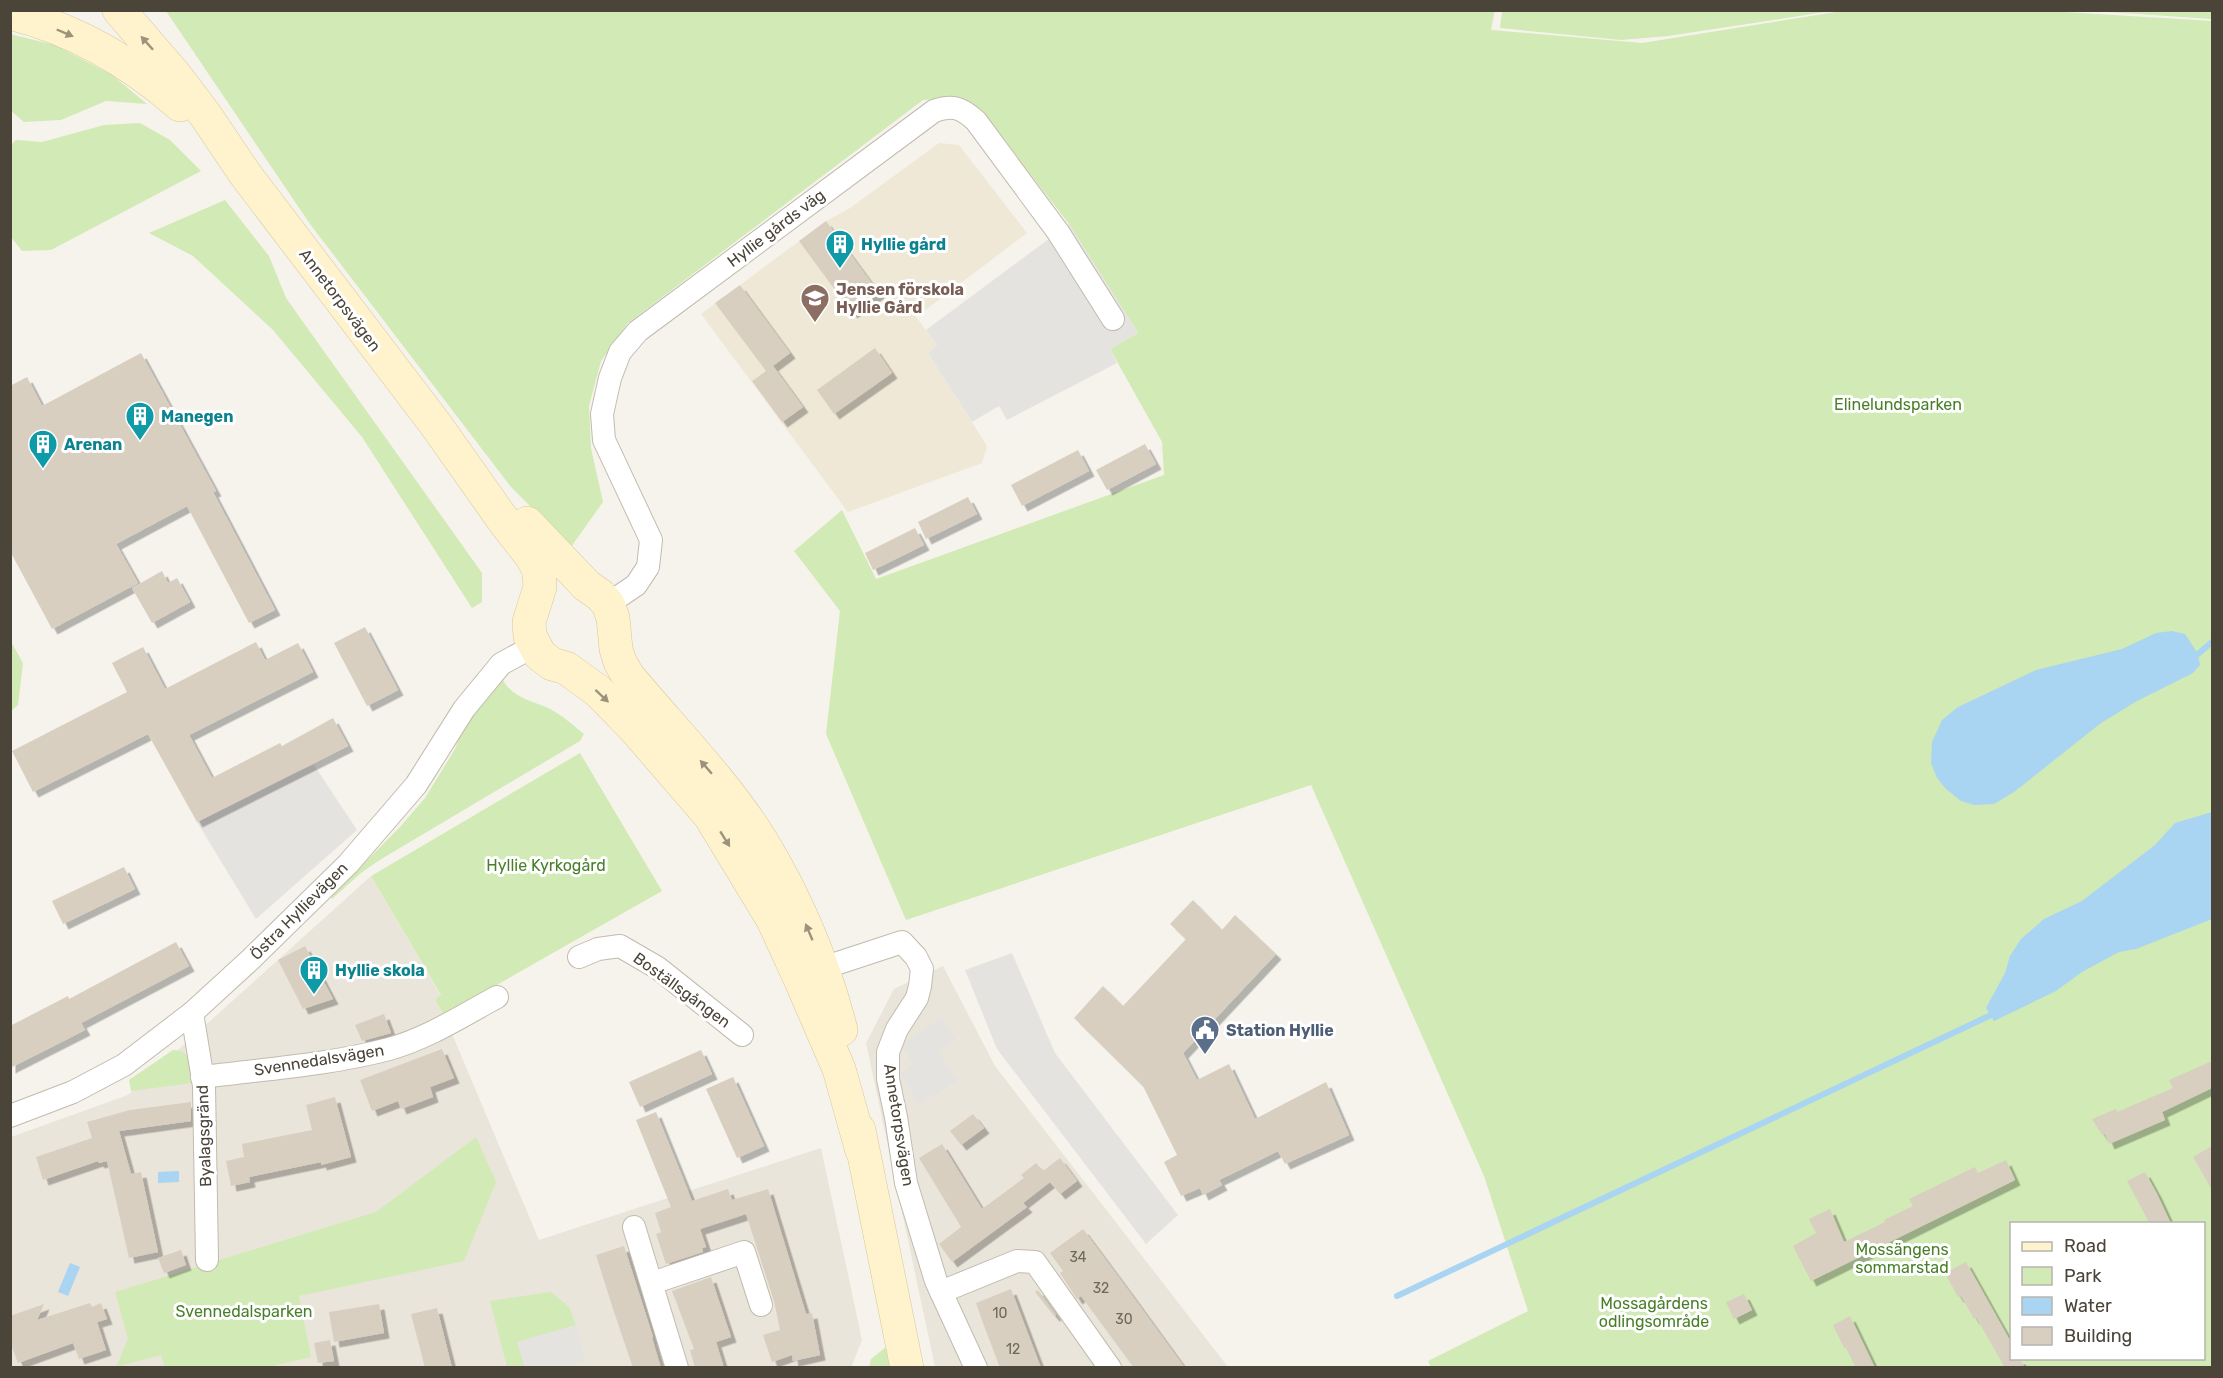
<svg xmlns="http://www.w3.org/2000/svg" width="2223" height="1378" font-family="Rubik,sans-serif">
<style>
.residential{fill:#eae5da}
.education{fill:#efe8d6}
.green{fill:#d2eab5;fill-rule:evenodd}
.parking{fill:#e5e3e0}
.water{fill:#a9d4f2}
.lines{fill:none;stroke-linecap:round;stroke-linejoin:round}
.stream{stroke:#a9d4f2;stroke-width:6}
.building{fill:#d8cfc1;filter:url(#shadow)}
.street-casing{stroke:#c2bbae;stroke-width:24}
.secondary-casing{stroke:#d6c79b;stroke-width:34}
.street{stroke:#fff;stroke-width:22}
.secondary{stroke:#fff3cd;stroke-width:33}
.oneway{fill:#9c937c}
.labels{text-anchor:middle;dominant-baseline:central;stroke-width:6;stroke-linejoin:round;paint-order:stroke}
.number-label{font-size:14px;fill:#6e675b}
.street-label{font-size:16px;fill:#4b4439;stroke:#fff}
.culture-label{font-size:16px;font-weight:bold;fill:#0d838f;stroke:#fff;text-anchor:start}
.education-label{font-size:16px;font-weight:bold;fill:#785e54;stroke:#fff;text-anchor:start}
.park-label{font-size:16px;fill:#4a7f2a;stroke:#fff}
.service-label{font-size:16px;font-weight:bold;fill:#4e5e75;stroke:#fff;text-anchor:start}
</style>
<defs>
<filter id="shadow"><feDropShadow dx="5.5" dy="5.5" stdDeviation="0" flood-color="#0004"/></filter>
</defs>
<rect width="100%" height="100%" fill="#f6f3ec"/>
<g class="residential">
<polygon points="371,876 441,996 435,1000 444,1015 539,1240 821,1148 862,1340 851,1368 11,1368 11,1137 128,1095"/>
<polygon points="943,966 995,1066 1228,1367 935,1367 866,1043 894,989"/>
</g>
<polygon class="education" points="939,143 959,145 1027,233 916,317 937,345 928,353 987,446 982,463 848,512 701,314 826,221 850,208"/>
<g class="green">
<path d="M1495,10L1491,30L1642,43L1848,10H2031L2212,21V1367H1431L1428,1361L1528,1311L1484,1176L1311,785L906,920L826,734L840,611L794,551L842,510L876,579L1164,475L1162,442L1110,349L1138,333L1069,224L979,108L957,98L923,100L628,323L601,361L589,406L591,448L603,502L571,547L511,487L310,224L166,11ZM2012,1224H2204V1358H2012Z"/>
<polygon points="1502,11 1502,10 1832,11 1668,36 1621,40 1500,28"/>
<polygon points="2093,11 2212,11 2212,19"/>
<polygon points="10,34 55,45 112,75 147,104 106,101 61,120 24,122 11,111"/>
<polygon points="140,123 170,140 201,171 51,250 22,251 11,237 11,145 16,140 42,142 104,125"/>
<polygon points="225,200 269,256 286,298 482,573 482,602 472,608 362,437 273,330 193,256 149,233"/>
<polygon points="10,640 23,663 18,705 11,711"/>
<path d="M503,680C512,698 533,701 550,709C563,716 573,725 584,734L580,741L378,861L361,873L332,899L331,897L400,827L425,798L455,749L464,724Z"/>
<polygon points="580,753 662,891 444,1015 435,1000 441,995 371,876"/>
<path d="M173,1050C192,1050 191,1068 192,1083L131,1091L129,1080Z"/>
<polygon points="476,1137 496,1182 464,1261 299,1296 311,1357 268,1367 165,1368 161,1355 116,1367 128,1339 115,1292 376,1212"/>
<polygon points="551,1292 569,1307 576,1325 517,1342 525,1367 507,1367 490,1301"/>
<polygon points="885,1348 889,1349 890,1365 888,1367 869,1368 871,1359"/>
</g>
<g class="parking">
<polygon points="1069,224 1138,333 1110,349 1117,363 1007,420 999,406 972,422 928,353 937,345 926,330"/>
<polygon points="314,765 357,830 256,919 197,822 295,772"/>
<polygon points="1012,953 1055,1053 1178,1215 1146,1244 997,1049 965,970"/>
<polygon points="942,1018 955,1040 938,1051 957,1081 919,1104 900,1073 914,1064 901,1044"/>
<polygon points="576,1325 586,1361 564,1367 525,1367 517,1342"/>
</g>
<g class="water">
<polygon points="2172,631 2185,634 2198,654 2200,665 2193,673 2137,701 2101,723 2014,792 1994,804 1974,805 1961,801 1946,789 1937,778 1931,763 1932,742 1942,720 1958,707 2036,670 2122,649 2156,633"/>
<polygon points="2212,812 2212,919 2136,949 2119,952 2082,972 2056,991 1994,1021 1986,1008 2005,973 2010,956 2021,939 2044,919 2082,901 2155,845 2175,823"/>
<polygon points="179,1171 179,1182 158,1183 158,1172"/>
<polygon points="70,1263 80,1267 68,1296 58,1292"/>
</g>
<g class="lines">
<g class="stream">
<polyline points="2198,654 2212,642"/>
<polyline points="1397,1296 1991,1015"/>
</g>
</g>
<g class="building">
<polygon points="826,221 879,293 852,313 799,241"/>
<polygon points="740,285 790,353 766,371 715,303"/>
<polygon points="875,348 892,373 834,414 817,390"/>
<polygon points="141,353 216,491 213,492 275,610 249,623 187,506 116,544 138,583 52,629 10,551 10,386 27,377 42,406"/>
<polygon points="773,366 803,407 782,422 752,381"/>
<polygon points="1145,444 1156,464 1107,490 1096,470"/>
<polygon points="1078,450 1089,471 1022,506 1011,485"/>
<polygon points="968,497 977,514 926,539 918,522"/>
<polygon points="915,528 924,545 873,570 865,553"/>
<polygon points="162,571 168,583 177,578 190,602 152,623 132,588"/>
<polygon points="365,627 398,690 367,706 334,643"/>
<polygon points="256,642 265,660 298,643 313,672 189,735 212,778 280,743 282,746 333,718 348,746 197,822 148,734 33,792 12,751 127,692 112,663 143,647 165,689"/>
<polygon points="124,867 135,889 63,924 52,901"/>
<polygon points="1193,900 1222,930 1235,915 1276,954 1183,1053 1197,1080 1229,1064 1255,1119 1326,1082 1349,1135 1285,1164 1278,1151 1219,1180 1222,1185 1203,1195 1200,1188 1181,1196 1164,1162 1177,1155 1143,1086 1074,1018 1103,986 1123,1006 1186,939 1170,924"/>
<polygon points="176,942 189,966 81,1023 85,1030 10,1068 10,1026 68,996 69,999"/>
<polygon points="305,946 333,999 303,1009 278,960"/>
<polygon points="384,1014 391,1033 362,1041 355,1025"/>
<polygon points="442,1049 454,1078 430,1087 433,1097 401,1109 398,1101 372,1111 360,1080"/>
<polygon points="701,1050 712,1074 640,1107 629,1082"/>
<polygon points="2212,1061 2212,1088 2162,1112 2165,1120 2109,1144 2105,1134 2102,1135 2092,1119 2116,1109 2117,1112 2173,1088 2169,1080"/>
<polygon points="733,1077 764,1146 737,1158 706,1089"/>
<polygon points="335,1097 351,1157 321,1165 321,1162 249,1177 250,1182 231,1186 226,1161 244,1157 242,1144 312,1130 306,1105"/>
<polygon points="191,1102 191,1121 119,1131 131,1174 141,1172 158,1252 129,1258 107,1161 99,1163 98,1161 43,1180 36,1157 92,1138 87,1122 130,1110"/>
<polygon points="656,1112 692,1201 728,1189 732,1200 768,1189 806,1314 812,1313 820,1355 793,1361 792,1355 772,1362 763,1335 780,1330 774,1301 746,1214 700,1229 706,1247 702,1248 703,1252 666,1264 656,1234 661,1232 655,1213 671,1207 636,1120"/>
<polygon points="973,1114 984,1128 961,1145 950,1131"/>
<polygon points="942,1144 982,1209 1024,1178 1021,1175 1036,1163 1043,1171 1060,1158 1077,1181 1060,1194 1050,1182 1023,1203 1027,1207 952,1262 939,1244 961,1227 919,1158"/>
<polygon points="2212,1146 2212,1190 2193,1157"/>
<polygon points="2006,1160 2015,1180 1811,1281 1793,1246 1816,1233 1809,1219 1830,1209 1844,1242 1885,1222 1884,1220 1913,1206 1909,1199 1975,1167 1978,1173"/>
<polygon points="2145,1172 2157,1194 2171,1224 2150,1224 2127,1181"/>
<polygon points="1083,1229 1129,1291 1185,1368 1134,1368 1081,1296 1077,1299 1060,1273 1063,1271 1050,1253"/>
<polygon points="624,1246 653,1337 652,1338 661,1368 633,1368 613,1309 596,1255"/>
<polygon points="181,1250 186,1265 164,1273 158,1258"/>
<polygon points="1966,1262 2012,1344 2012,1359 2020,1359 2025,1368 2005,1368 1976,1317 1974,1319 1961,1296 1958,1297 1945,1273"/>
<polygon points="711,1277 731,1337 716,1342 724,1368 695,1368 690,1350 694,1349 672,1291"/>
<polygon points="1011,1289 1041,1368 1000,1368 983,1323 976,1303"/>
<polygon points="1038,1290 1056,1315 1054,1316 1035,1292"/>
<polygon points="1744,1294 1752,1310 1734,1319 1726,1302"/>
<polygon points="90,1303 92,1307 101,1303 107,1319 97,1322 106,1350 79,1359 73,1343 18,1363 10,1342 10,1316 44,1304 37,1320"/>
<polygon points="379,1304 384,1333 334,1342 329,1312"/>
<polygon points="437,1308 452,1368 425,1368 411,1314"/>
<polygon points="1850,1316 1875,1368 1856,1368 1846,1348 1844,1348 1833,1325"/>
<polygon points="330,1340 334,1361 318,1363 314,1343"/>
</g>
<g class="lines">
<g class="street-casing">
<g id="street">
<path d="M608,604L636,585L648,567L651,540L604,440L602,414L610,378L620,352L638,331L934,111C952,104 962,108 976,121L1058,232L1113,319"/>
<polyline points="579,957 598,949 620,946 658,968 742,1035"/>
<polyline points="810,976 823,968 902,942 916,957 922,969 920,986 917,998 897,1029 888,1052 888,1079 896,1117 906,1183 936,1281 976,1368"/>
<polyline points="192,1013 204,1086 207,1260"/>
<path d="M202,1077C265,1069 328,1065 389,1049C428,1038 462,1016 497,997"/>
<polyline points="10,1116 73,1092 124,1065 192,1013 251,959 348,864 416,785 464,709 501,664 534,646"/>
<polyline points="634,1227 677,1368"/>
<polyline points="652,1283 744,1252 761,1305"/>
<polyline points="941,1292 1017,1261 1035,1262 1110,1368"/>
</g>
</g>
<g class="secondary-casing">
<g id="secondary">
<polyline points="119,10 175,75 206,116 245,174 436,425 506,524 532,557 539,571 540,587 529,622 530,636 540,655 552,664 566,668 598,691 635,729 710,816 773,920 801,981 839,1069 862,1151"/>
<path d="M10,13C74,29 131,62 180,105"/>
<path d="M527,523L587,586L600,595L608,604L613,618L616,649L620,662L628,676C673,730 724,781 761,840C797,899 824,963 841,1030"/>
<polyline points="859,1130 907,1368"/>
</g>
</g>
<use href="#street" class="street"/>
<use href="#secondary" class="secondary"/>
</g>
<defs><path id="oneway-solid" d="M-6-.8H1V-3.2L6.5 0L1 3.2V.8H-6Z" transform="scale(1.5)"/></defs>
<g class="oneway">
<use href="#oneway-solid" transform="translate(65 33) rotate(23)"/>
<use href="#oneway-solid" transform="translate(147 43) rotate(-132)"/>
<use href="#oneway-solid" transform="translate(602 696) rotate(43)"/>
<use href="#oneway-solid" transform="translate(706 767) rotate(-131)"/>
<use href="#oneway-solid" transform="translate(725 839) rotate(58)"/>
<use href="#oneway-solid" transform="translate(809 932) rotate(-113)"/>
</g>
<defs>
<g id="building-pin" transform="scale(1.5)"><path d="M0 17L-7.5 6A9.5 9.5 0 1 1 7.5 6Z" fill="#0f9aa8" stroke="#fff"/><path d="M-4-6H4V6H1V3H-1V6H-4ZM-2.5-4.3h1.7v1.8h-1.7ZM.8-4.3h1.7v1.8H.8ZM-2.5-1h1.7V.8h-1.7ZM.8-1h1.7V.8H.8Z" fill="#fff"/></g>
<g id="school-pin" transform="scale(1.5)"><path d="M0 17L-7.5 6A9.5 9.5 0 1 1 7.5 6Z" fill="#8d6e63" stroke="#fff"/><path d="M0-5L7-2L0 1L-7-2ZM-4 1L0 2.5L4 1V4Q0 6-4 4Z" fill="#fff"/></g>
<g id="civic-pin" transform="scale(1.5)"><path d="M0 17L-7.5 6A9.5 9.5 0 1 1 7.5 6Z" fill="#5c6f8a" stroke="#fff"/><path d="M-.6-6.5H3V-4.5H.6V-3L4-1V1h2V6H-6V1h2V-1L-.6-3ZM-1.2 2.5V6h2.4V2.5Z" fill="#fff"/></g>
</defs>
<g fill-rule="evenodd">
<use href="#building-pin" x="840" y="244"/>
<use href="#school-pin" x="815" y="298"/>
<use href="#building-pin" x="140" y="416"/>
<use href="#building-pin" x="43" y="444"/>
<use href="#building-pin" x="314" y="970"/>
<use href="#civic-pin" x="1205" y="1030"/>
</g>
<g class="labels">
<g class="number-label">
<text x="1078" y="1257">34</text>
<text x="1101" y="1288">32</text>
<text x="1000" y="1313">10</text>
<text x="1124" y="1319">30</text>
<text x="1013" y="1349">12</text>
</g>
<g class="street-label">
<text transform="translate(776 228) rotate(-37)">Hyllie gårds väg</text>
<text transform="translate(340 300) rotate(53)">Annetorpsvägen</text>
<text transform="translate(299 911) rotate(-45)">Östra Hyllievägen</text>
<text transform="translate(682 990) rotate(36)">Boställsgången</text>
<text transform="translate(319 1060) rotate(-9)">Svennedalsvägen</text>
<text transform="translate(899 1125) rotate(81)">Annetorpsvägen</text>
<text transform="translate(204 1136) rotate(-92)">Byalagsgränd</text>
</g>
<g class="culture-label">
<text x="861" y="244">Hyllie gård</text>
<text x="161" y="416">Manegen</text>
<text x="64" y="444">Arenan</text>
<text x="335" y="970">Hyllie skola</text>
</g>
<g class="education-label">
<text x="836" y="289">Jensen förskola<tspan x="836" dy="18">Hyllie Gård</tspan></text>
</g>
<g class="park-label">
<text x="1898" y="404">Elinelundsparken</text>
<text x="546" y="865">Hyllie Kyrkogård</text>
<text x="1902" y="1249">Mossängens<tspan x="1902" dy="18">sommarstad</tspan></text>
<text x="1654" y="1303">Mossagårdens<tspan x="1654" dy="18">odlingsområde</tspan></text>
<text x="244" y="1311">Svennedalsparken</text>
</g>
<g class="service-label">
<text x="1226" y="1030">Station Hyllie</text>
</g>
</g>
<rect width="2223" height="1378" fill="none" stroke="#4b4439" stroke-width="24"/>
<rect x="2010" y="1222" width="195" height="138" fill="#ffffff" stroke="#b7b4b0" stroke-width="1.5"/>
<rect x="2022" y="1242" width="30" height="9" fill="#fff3cd" stroke="#b7b4b0" stroke-width="1.5"/>
<text x="2064" y="1252" font-size="18" fill="#4b4439">Road</text>
<rect x="2022" y="1267" width="30" height="18" fill="#d2eab5" stroke="#b7b4b0" stroke-width="1.5"/>
<text x="2064" y="1282" font-size="18" fill="#4b4439">Park</text>
<rect x="2022" y="1297" width="30" height="18" fill="#a9d4f2" stroke="#b7b4b0" stroke-width="1.5"/>
<text x="2064" y="1312" font-size="18" fill="#4b4439">Water</text>
<rect x="2022" y="1327" width="30" height="18" fill="#d8cfc1" stroke="#b7b4b0" stroke-width="1.5"/>
<text x="2064" y="1342" font-size="18" fill="#4b4439">Building</text>
</svg>
